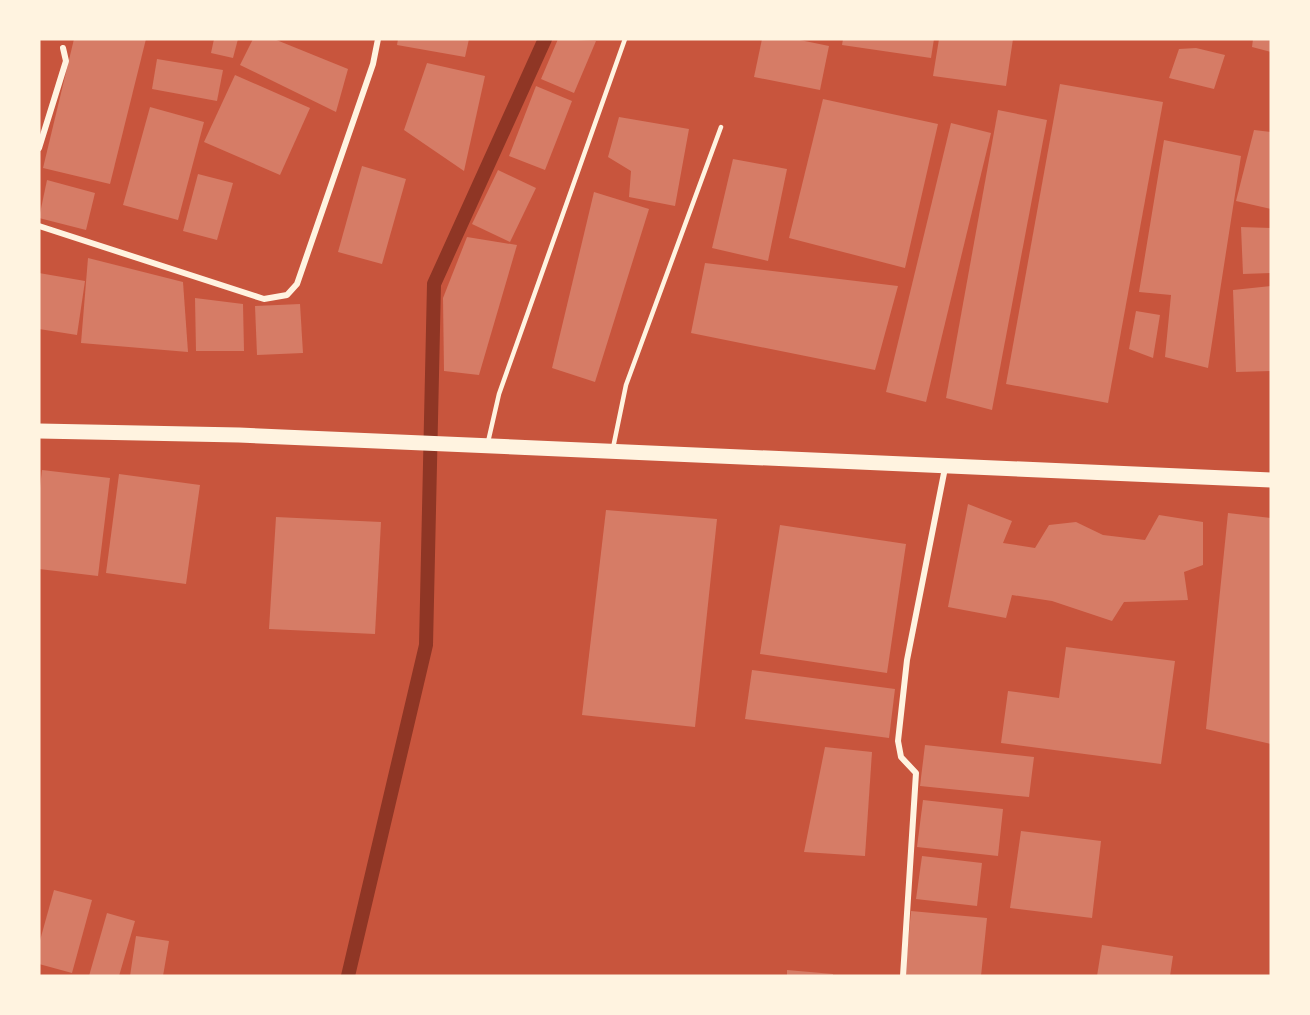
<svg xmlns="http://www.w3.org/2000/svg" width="1310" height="1015" font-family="Cabin,sans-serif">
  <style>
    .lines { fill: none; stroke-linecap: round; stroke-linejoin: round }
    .stream { stroke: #8f3625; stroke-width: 14 }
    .building { fill: #d67c66 }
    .service { stroke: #fff3e0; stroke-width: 4.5 }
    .minor { stroke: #fff3e0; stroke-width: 6 }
    .primary { stroke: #fff3e0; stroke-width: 15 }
  </style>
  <rect width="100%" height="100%" fill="#c8553d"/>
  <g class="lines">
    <!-- stream -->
    <path class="stream" d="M348 976 426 645 434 284 545 39"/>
  </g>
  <!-- building -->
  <g class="building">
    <path d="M74 39H146L110 184 43 168Z"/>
    <path d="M214 39H238L233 58 211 53Z"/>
    <path d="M253 39H274L348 69 336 112 240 65Z"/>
    <path d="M398 39H469L465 57 397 45Z"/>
    <path d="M558 39 596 41 574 93 541 79Z"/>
    <path d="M762 39H795L829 46 820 90 754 77Z"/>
    <path d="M843 39H934L931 58 842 45Z"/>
    <path d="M939 39H1013L1006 86 933 76Z"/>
    <path d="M1253 39H1271V52L1252 47Z"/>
    <path d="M1196 48 1225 55 1214 89 1169 78 1179 49Z"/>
    <path d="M157 59 223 70 217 101 152 89Z"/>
    <path d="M427 63 485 76 464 171 404 130Z"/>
    <path d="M235 75 310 108 280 175 204 142Z"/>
    <path d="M1060 84 1163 102 1108 403 1006 384Z"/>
    <path d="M536 86 572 101 545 170 509 156Z"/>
    <path d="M823 99 938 124 905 268 789 238Z"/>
    <path d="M150 107 204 122 178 220 123 205Z"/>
    <path d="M998 110 1047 120 992 410 946 398Z"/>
    <path d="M619 117 689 129 675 206 629 197 631 171 608 157Z"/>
    <path d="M951 123 991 133 926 402 886 392Z"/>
    <path d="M1254 130 1271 132V209L1236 201Z"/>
    <path d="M1164 140 1241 156 1208 368 1165 357 1171 295 1139 292Z"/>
    <path d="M733 159 787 169 768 261 712 248Z"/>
    <path d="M362 166 406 179 382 264 338 252Z"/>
    <path d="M498 170 536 188 510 242 472 224Z"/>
    <path d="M198 174 233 183 217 240 183 231Z"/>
    <path d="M47 180 95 193 86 230 39 218Z"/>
    <path d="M594 192 649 209 595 382 552 368Z"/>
    <path d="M1241 227 1271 228V273L1243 274Z"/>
    <path d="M467 237 517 245 479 375 444 371 443 298Z"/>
    <path d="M88 258 183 282 188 352 81 343Z"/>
    <path d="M705 263 898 286 875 370 691 333Z"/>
    <path d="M39 273 85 281 77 335 39 329Z"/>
    <path d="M1271 286V371L1236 372 1233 290Z"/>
    <path d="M195 298 243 304 244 351H196Z"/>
    <path d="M300 304 303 353 257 355 255 306Z"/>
    <path d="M1136 311 1160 315 1153 358 1129 349Z"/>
    <path d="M42 470 110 478 98 576 39 569V496Z"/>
    <path d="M119 474 200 485 186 584 106 573Z"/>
    <path d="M968 504 1012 521 1003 543 1035 548 1049 525 1076 522 1103 535 1145 540 1159 515 1203 522V565L1184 572 1188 600 1124 602 1112 621 1052 601 1012 595 1006 618 948 607Z"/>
    <path d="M606 510 717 519 695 727 582 715Z"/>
    <path d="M1228 513 1271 518V744L1206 729Z"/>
    <path d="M276 517 381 522 375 634 269 629Z"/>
    <path d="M780 525 906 544 887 673 760 654Z"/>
    <path d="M1066 647 1175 661 1161 764 1001 743 1008 691 1059 698Z"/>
    <path d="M752 670 895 689 889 738 745 719Z"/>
    <path d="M925 745 1034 757 1029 797 920 786Z"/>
    <path d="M825 747 872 752 865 856 804 852Z"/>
    <path d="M923 800 1003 809 998 856 917 847Z"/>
    <path d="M1021 831 1101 841 1092 918 1010 908Z"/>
    <path d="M922 856 982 863 977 906 916 899Z"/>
    <path d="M54 890 92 900 72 973 39 964V944Z"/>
    <path d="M911 911 987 918 981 976H905Z"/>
    <path d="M107 913 135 921 119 976H89Z"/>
    <path d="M136 936 169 941 163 976H130Z"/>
    <path d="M1102 945 1173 956 1170 976H1097Z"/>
    <path d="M787 970 833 974V976H787Z"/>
  </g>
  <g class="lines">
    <!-- service -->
    <g class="service">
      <path d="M488 442 499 394 625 39"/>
      <path d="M613 448 626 385 721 127"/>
    </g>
    <!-- minor -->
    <g class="minor">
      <path d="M39 148 66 61 63 48"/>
      <path d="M39 226 264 299 287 295 297 284 373 64 378 39"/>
      <path d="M903 976 916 773 901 757 898 741 907 660 945 468"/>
    </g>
    <!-- primary -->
    <path class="primary" d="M39 431 239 435 1271 480"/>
  </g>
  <!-- border -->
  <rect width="1310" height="1015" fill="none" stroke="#fff3e0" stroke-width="81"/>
</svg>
